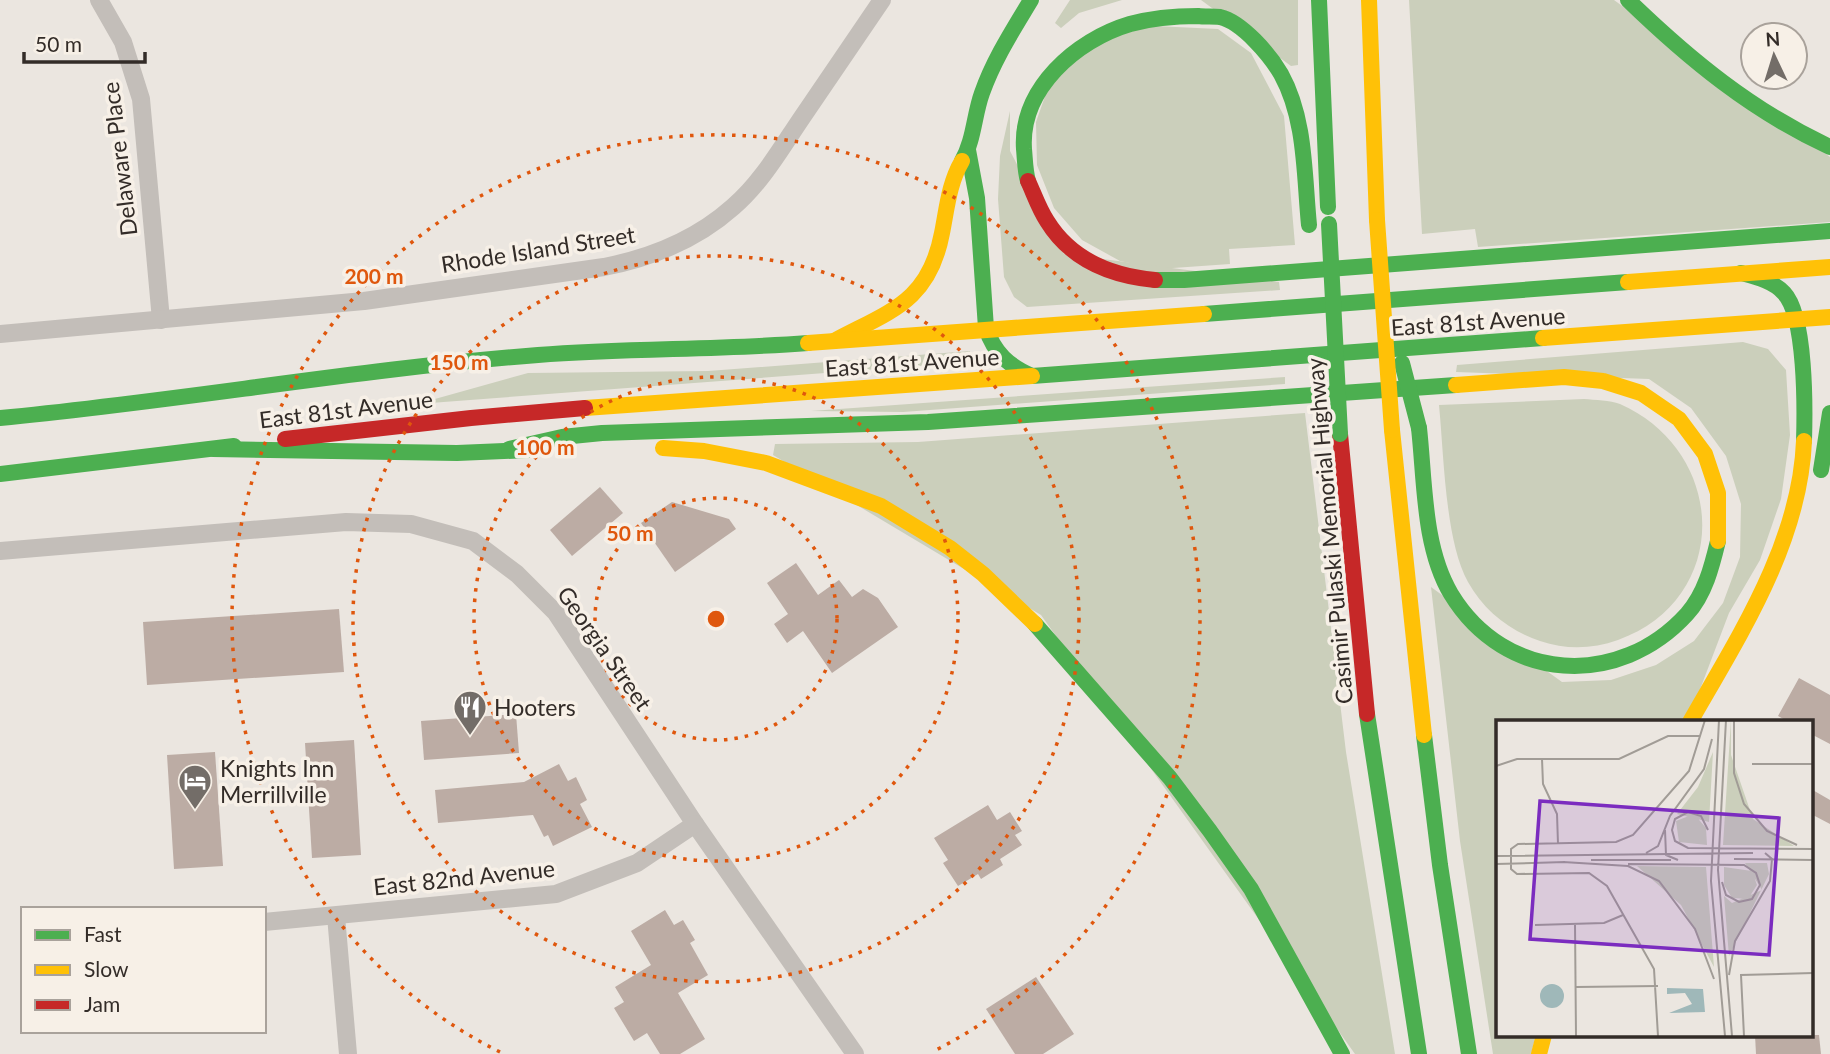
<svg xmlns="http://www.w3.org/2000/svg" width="1830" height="1054" font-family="Lato,sans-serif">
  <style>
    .green { fill: #cbcfbb }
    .building { fill: #bcaca4 }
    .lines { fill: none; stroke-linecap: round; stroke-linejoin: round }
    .street { stroke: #c3beb9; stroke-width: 18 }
    .fast { stroke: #4caf50; stroke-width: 16 }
    .slow { stroke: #ffc107; stroke-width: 16 }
    .jam { stroke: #c62828; stroke-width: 16 }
    .fast-bridge { stroke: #4caf50; stroke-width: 16 }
    .slow-bridge { stroke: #ffc107; stroke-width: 16 }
    .ring { fill: none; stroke: #df570d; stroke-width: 3.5; stroke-dasharray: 3.5 7 }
    .labels { text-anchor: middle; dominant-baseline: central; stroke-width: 7; stroke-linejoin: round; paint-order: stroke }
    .street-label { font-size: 23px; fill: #332c28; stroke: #f7f0e7 }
    .poi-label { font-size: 23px; fill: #332c28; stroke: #f7f0e7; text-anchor: start }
    .inset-road { fill: none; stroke: #a19c96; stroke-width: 2 }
    .view { fill: #7b2cbf; fill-opacity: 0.15; stroke: #7b2cbf; stroke-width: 3.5 }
    .inset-edge { fill: none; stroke: #332c28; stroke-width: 3.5 }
    .centre { fill: #df570d; stroke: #f7f0e7; stroke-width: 3.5 }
    .ring-label { font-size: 21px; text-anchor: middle; font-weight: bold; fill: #df570d; stroke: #f7f0e7; stroke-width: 7; stroke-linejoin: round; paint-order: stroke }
  </style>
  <rect width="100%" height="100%" fill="#ebe6e0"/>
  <!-- green -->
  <g class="green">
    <path d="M1070 0H1122L1079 13 1061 28 1055 23Z"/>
    <path d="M1201 0H1298V65L1291 66Z"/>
    <path d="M1409 0H1614L1830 157V222L1478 247 1475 229 1422 234Z"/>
    <path d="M1113 24 1218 29 1251 53 1284 116 1295 245 1229 249 1230 264 1159 269 1120 261 1082 240 1054 208 1037 165 1036 122 1050 82Z"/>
    <path d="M1010 111V151L1064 254 1279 282 1280 290 1027 307 1014 297 1004 277 998 199 1000 156Z"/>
    <path d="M1743 342 1768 349 1786 370 1790 435 1781 499 1760 560 1729 613 1699 692 1682 721 1498 722V1035H1536L1531 1054H1493L1460 841 1431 587 1562 682 1611 680 1656 665 1694 641 1723 603 1740 557 1741 504 1726 456 1691 408 1649 379 1456 372 1457 365Z"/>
    <path d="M970 351 971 362 417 404 528 373 708 371Z"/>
    <path d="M1285 377V384L903 412 811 411Z"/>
    <path d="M1584 399C1595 400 1610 400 1620 404 1728 452 1732 599 1618 640 1592 649 1567 650 1540 641 1510 631 1484 611 1468 582 1445 541 1444 455 1439 405Z"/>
    <path d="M1305 413 1346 752 1395 1054H1355L1041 615 773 455 775 444 918 442Z"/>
  </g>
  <!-- building -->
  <g class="building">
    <path d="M600 487 623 513 572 556 550 530Z"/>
    <path d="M672 502 729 519 736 529 675 572 641 523Z"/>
    <path d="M796 563 818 595 839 580 852 597 863 589 878 598 898 627 832 673 803 631 787 643 774 624 788 614 767 583Z"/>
    <path d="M339 609 344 672 147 685 143 622Z"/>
    <path d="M1799 678 1830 695V744L1811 734V722H1789L1778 716Z"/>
    <path d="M516 714 519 753 424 760 421 721Z"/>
    <path d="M354 740 361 855 312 858 305 743Z"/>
    <path d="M215 752 223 866 174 869 167 755Z"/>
    <path d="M559 764 568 781 576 777 587 800 580 804 592 827 553 846 548 835 544 837 533 815 438 823 435 790 524 782Z"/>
    <path d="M1811 789 1830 800V824L1811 814Z"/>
    <path d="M988 805 997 820 1010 812 1022 831 1015 835 1022 845 1000 859 1003 865 981 879 978 874 958 886 943 863 948 860 934 838Z"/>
    <path d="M665 910 674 925 683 920 695 940 690 943 708 975 678 993 705 1039 680 1054H660L647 1033 634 1041 614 1008 624 1002 615 987 651 965 631 931Z"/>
    <path d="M1036 977 1074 1034 1043 1054H1015L986 1009Z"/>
    <path d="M1755 1035H1819L1821 1054H1756Z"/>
  </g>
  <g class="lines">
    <!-- street -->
    <g class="street">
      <path d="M99 0 123 42 141 99 161 320"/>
      <path d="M0 334 364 301 604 267C650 258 696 240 733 207 761 183 780 150 801 119 828 79 855 40 882 0"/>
      <path d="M0 551 346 522 411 524 473 541 517 574 556 613 695 824 855 1054"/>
      <path d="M336 916 348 1054"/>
      <path d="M264 922 556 894 637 863 695 824"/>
    </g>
    <!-- fast -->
    <g class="fast">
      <path d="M1319 0 1328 207"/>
      <path d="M1628 0C1689 59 1752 111 1830 147"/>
      <path d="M968 150 977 198 986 328C994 353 1009 366 1032 376L1543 338"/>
      <path d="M962 161C974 140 974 115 982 93 994 59 1013 30 1031 0"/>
      <path d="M1028 181C1025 171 1025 159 1024 149 1020 89 1076 40 1130 24 1152 18 1175 16 1198 16 1205 17 1213 16 1220 17 1242 22 1270 55 1281 74 1306 119 1304 175 1309 225"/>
      <path d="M1741 273C1756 277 1773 281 1784 293 1806 316 1805 409 1804 441"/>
      <path d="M1155 280H1184L1830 231"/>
      <path d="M1204 314 1628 282"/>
      <path d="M0 418C180 401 358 369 538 355 628 348 718 350 808 343"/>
      <path d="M1419 428C1425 482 1423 547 1451 594 1505 683 1619 689 1687 614 1705 594 1712 566 1718 541"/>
      <path d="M213 449 457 453 529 450"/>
      <path d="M509 449 562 437 602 433 928 422 1456 385"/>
      <path d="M1821 470 1830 413"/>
      <path d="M0 474 234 446"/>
      <path d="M1035 624 1170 778 1210 831 1251 889 1342 1054"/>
      <path d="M1367 714 1419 1054"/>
      <path d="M1424 735 1440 865 1469 1054"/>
    </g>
    <!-- slow -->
    <g class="slow">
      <path d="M1369 0 1377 220"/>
      <path d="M1628 282 1830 267"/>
      <path d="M1543 338 1830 317"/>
      <path d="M834 341C890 311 929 302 942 233 947 208 949 183 962 161"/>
      <path d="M808 343 1204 314"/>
      <path d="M1456 385 1564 377 1603 381 1641 393 1679 419 1705 454 1718 493V541"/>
      <path d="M585 408 1032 376"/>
      <path d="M1392 430 1424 735"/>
      <path d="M663 448 704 451 766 463 881 506 950 548 983 574 1035 624"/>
      <path d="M1690 722C1739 636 1800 543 1804 441"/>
      <path d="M1539 1054 1544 1035"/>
    </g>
    <!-- jam -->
    <g class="jam">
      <path d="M1028 181C1034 194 1039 209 1047 221 1071 260 1112 276 1155 280"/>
      <path d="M1340 434 1367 714"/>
      <path d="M285 439 471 418 585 408"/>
    </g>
    <!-- fast-bridge -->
    <g class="fast-bridge">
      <path d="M1329 224 1340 434"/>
      <path d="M1402 363 1419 428"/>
    </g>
    <!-- slow-bridge -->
    <path class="slow-bridge" d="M1377 220 1392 430"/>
  </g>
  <!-- distance rings -->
  <g class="ring">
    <circle cx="716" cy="619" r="121"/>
    <circle cx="716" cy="619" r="242"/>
    <circle cx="716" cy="619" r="363"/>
    <path d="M500 1052A484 484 0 1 1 932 1052"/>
  </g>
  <!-- icons -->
  <defs>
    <symbol id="restaurant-pin" viewBox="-11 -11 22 30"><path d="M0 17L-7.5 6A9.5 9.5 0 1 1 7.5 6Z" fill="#736d68" stroke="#f7f0e7"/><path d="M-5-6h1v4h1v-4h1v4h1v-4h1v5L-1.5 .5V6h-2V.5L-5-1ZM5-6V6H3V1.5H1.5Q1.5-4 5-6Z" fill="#fff"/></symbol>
    <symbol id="hotel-pin" viewBox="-11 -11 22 30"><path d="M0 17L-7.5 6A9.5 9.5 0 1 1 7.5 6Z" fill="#736d68" stroke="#f7f0e7"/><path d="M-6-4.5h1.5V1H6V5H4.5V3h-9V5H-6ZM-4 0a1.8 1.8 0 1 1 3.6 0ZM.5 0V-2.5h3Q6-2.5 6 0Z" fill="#fff"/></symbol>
  </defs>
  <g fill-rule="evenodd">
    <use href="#restaurant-pin" x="451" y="688" width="38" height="52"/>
    <use href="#hotel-pin" x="176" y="762" width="38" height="52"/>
  </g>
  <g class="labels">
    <!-- street labels -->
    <g class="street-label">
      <text transform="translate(119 159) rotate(-97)">Delaware Place</text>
      <text transform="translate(538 249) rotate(-9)">Rhode Island Street</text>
      <text transform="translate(1478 321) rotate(-4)">East 81st Avenue</text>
      <text transform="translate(912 362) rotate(-4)">East 81st Avenue</text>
      <text transform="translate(346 409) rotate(-7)">East 81st Avenue</text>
      <text transform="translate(1329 531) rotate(-95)">Casimir Pulaski Memorial Highway</text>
      <text transform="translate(605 648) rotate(55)">Georgia Street</text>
      <text transform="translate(464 877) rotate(-6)">East 82nd Avenue</text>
    </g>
    <!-- poi labels -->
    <g class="poi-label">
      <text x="494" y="707">Hooters</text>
      <text x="220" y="768">Knights Inn<tspan x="220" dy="26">Merrillville</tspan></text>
    </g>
  </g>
  <!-- overview -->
  <g transform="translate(1496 720)">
    <rect width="317" height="317" fill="#ebe6e0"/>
    <path d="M235 0V35L257 99 298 126 227 125ZM217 32 213 102 181 94 202 67ZM198 94 210 108 211 125 183 122 180 101ZM249 143H271L273 154 233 236 228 176 236 183 266 170ZM141 146 210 147 218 247 185 185ZM228 147 256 151 261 165 252 179 236 178 228 165Z" fill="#cbcfbb"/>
    <path d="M44 276a12 12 0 1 1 24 0a12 12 0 1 1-24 0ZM171 268 207 269 209 292 173 293 196 284 189 273 171 274Z" fill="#9fb8b9"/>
    <path class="inset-road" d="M223 0 215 161 229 316M230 0 222 150 236 316M238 0V53L248 84 271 111 301 125M46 39 47 64 61 94 62 124M256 44H317M0 46 21 39H123L172 16H205M169 110 170 135 182 140M212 110 205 96 192 92 179 99 176 110 179 121 192 128 317 129M150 133 162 126 174 96 208 49 216 19M0 136 257 133M238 139 317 140M95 140H175M67 142 132 146 163 161 199 209 218 259M0 144 69 142M132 144 248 145 260 153 264 165 256 179 243 182 230 175 226 162M79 204 80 316M39 205 108 203 127 195M233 255 239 221 274 161 276 139 269 133M80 267 162 266M162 316 158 249 111 166 93 153 21 154 15 149V129L22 124 120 122 137 115 193 51 209 0M248 316 245 255 317 253"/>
    <path class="view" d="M44 81 283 98 273 235 34 219Z"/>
    <rect width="317" height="317" class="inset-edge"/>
  </g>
  <circle cx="716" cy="619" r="10" class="centre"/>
  <g class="ring-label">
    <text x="374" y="284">200 m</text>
    <text x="459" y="370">150 m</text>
    <text x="545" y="455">100 m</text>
    <text x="630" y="541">50 m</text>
  </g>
  <!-- legend -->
  <rect x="21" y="907" width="245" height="126" fill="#f7f0e7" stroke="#a9a29b" stroke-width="2"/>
  <rect x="35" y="930" width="35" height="10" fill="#4caf50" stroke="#a9a29b" stroke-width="2"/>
  <text x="84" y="942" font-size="21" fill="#332c28">Fast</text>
  <rect x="35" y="965" width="35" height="10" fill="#ffc107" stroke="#a9a29b" stroke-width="2"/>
  <text x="84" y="977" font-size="21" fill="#332c28">Slow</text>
  <rect x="35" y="1000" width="35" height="10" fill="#c62828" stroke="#a9a29b" stroke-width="2"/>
  <text x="84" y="1012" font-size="21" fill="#332c28">Jam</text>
  <!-- north arrow -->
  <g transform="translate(1774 56) rotate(356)"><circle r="33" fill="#f7f0e7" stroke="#a9a29b" stroke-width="2"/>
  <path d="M0-5L12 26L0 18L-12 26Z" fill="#736d68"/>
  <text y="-10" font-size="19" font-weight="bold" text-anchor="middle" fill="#332c28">N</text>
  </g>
  <!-- scale -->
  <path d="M24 52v10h121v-10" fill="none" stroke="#332c28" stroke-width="3.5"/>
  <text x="35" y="52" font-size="21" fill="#332c28" stroke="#f7f0e7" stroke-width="5" paint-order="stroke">50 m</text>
</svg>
